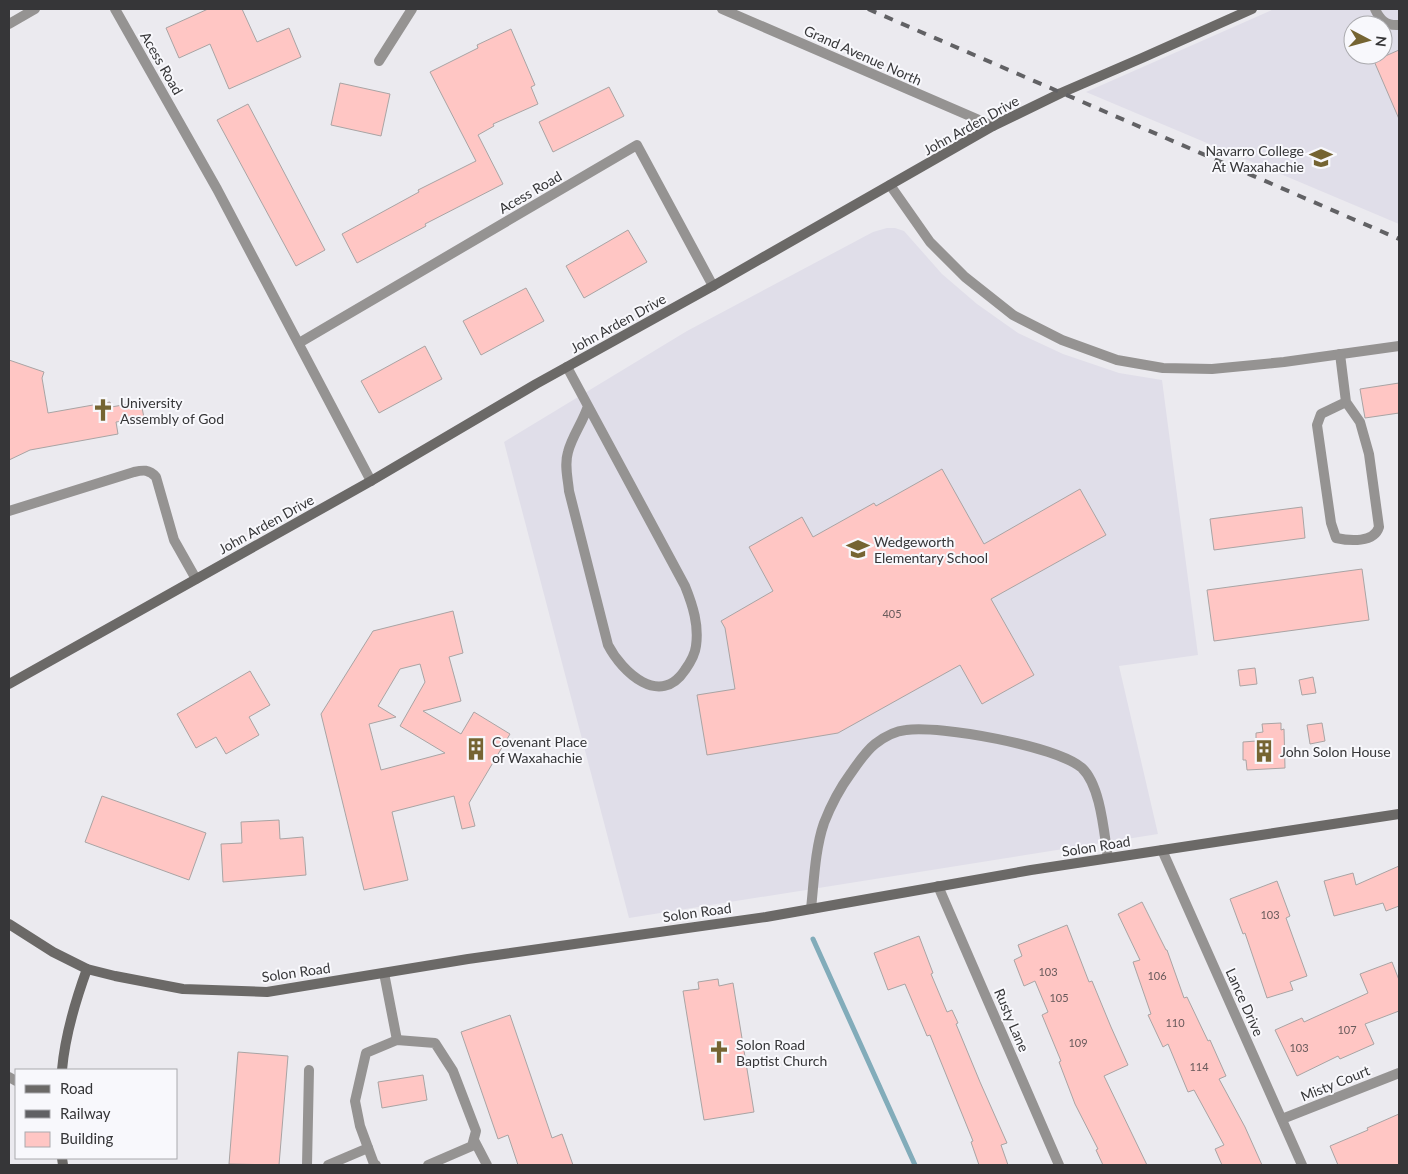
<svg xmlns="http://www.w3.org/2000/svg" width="1408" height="1174" font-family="Lato,sans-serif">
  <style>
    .built { fill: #e0dee9; fill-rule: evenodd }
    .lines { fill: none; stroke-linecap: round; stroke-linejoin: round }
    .stream { stroke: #82acba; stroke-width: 5 }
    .building { fill: #ffc6c4; stroke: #a9a4a4; fill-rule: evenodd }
    .lane { stroke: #959392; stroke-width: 10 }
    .street { stroke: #959392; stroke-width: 10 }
    .secondary { stroke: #6b6967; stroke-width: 10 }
    .rail { stroke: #616164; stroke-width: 4; stroke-dasharray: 9 9; stroke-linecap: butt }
    .labels { text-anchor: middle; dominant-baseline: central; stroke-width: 4; stroke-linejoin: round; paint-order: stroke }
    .number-label { font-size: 11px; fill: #685a5b }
    .street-label { font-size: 14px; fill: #363638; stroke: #f8f8fc }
    .poi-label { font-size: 14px; fill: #363638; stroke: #f8f8fc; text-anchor: start }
  </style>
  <rect width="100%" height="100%" fill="#ebeaef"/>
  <!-- built -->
  <g class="built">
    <path d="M1274 9H1399V224L1086 92ZM1353 25H1383V55H1353Z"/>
    <path d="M887 228H895L904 231 942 274 977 304 1018 333 1063 354 1119 373 1162 380 1198 655 1119 666 1158 834 629 918 504 442 687 331 873 232Z"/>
  </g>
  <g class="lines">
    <!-- stream -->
    <path class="stream" d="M813 939 915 1165"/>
  </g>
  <!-- building -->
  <g class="building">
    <path d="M208 9H242L257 42 289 28 301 57 229 89 210 44 179 58 166 28Z"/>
    <path d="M511 29 535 85 531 87 538 104 493 124 494 126 478 135 503 184 425 224 426 226 357 263 342 234 419 192 418 190 476 161 430 72 478 48 477 45Z"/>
    <path d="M1399 50V119L1374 61Z"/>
    <path d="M340 83 390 94 381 136 331 125Z"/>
    <path d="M609 87 624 116 553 152 539 122Z"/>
    <path d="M248 104 325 250 296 266 217 120Z"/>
    <path d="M628 230 647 262 584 298 566 266Z"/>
    <path d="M526 288 544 321 481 355 463 321Z"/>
    <path d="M425 346 442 379 379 413 361 381Z"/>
    <path d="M9 360 44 372 42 378 48 413 110 402 111 407 141 402 144 418 116 422 118 434 30 450 9 460Z"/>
    <path d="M1399 383V413L1365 418 1360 389Z"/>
    <path d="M942 469 984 544 1080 489 1106 535 991 599 1034 675 982 704 960 665 838 733 707 755 697 695 735 689 725 628 721 621 773 591 749 547 802 517 813 537 874 503 876 506Z"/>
    <path d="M1302 507 1305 538 1214 550 1210 519Z"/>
    <path d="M1362 569 1369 620 1214 641 1207 590Z"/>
    <path d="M453 611 463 653 449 657 461 701 423 711 461 734 474 712 510 734 469 803 475 826 462 829 454 796 392 812 408 880 364 890 321 714 373 631ZM420 664 425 682 400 726 445 753 381 770 369 724 396 717 378 706 400 669Z"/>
    <path d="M1255 668 1257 684 1240 686 1238 670Z"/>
    <path d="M250 671 270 705 249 717 259 735 226 754 216 737 196 748 177 714Z"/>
    <path d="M1313 677 1316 693 1302 695 1299 680Z"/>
    <path d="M1281 723V730L1284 729 1285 768 1247 770 1246 760H1243V742L1256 741V733L1263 732 1262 724Z"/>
    <path d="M1322 723 1325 741 1310 744 1307 725Z"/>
    <path d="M102 796 206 833 189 880 85 842Z"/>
    <path d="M279 820 280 839 303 837 306 875 223 882 221 844 242 843 241 822Z"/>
    <path d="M1399 866V906L1386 911 1383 903 1334 916 1324 881 1353 873 1356 885Z"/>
    <path d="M1277 881 1290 916 1286 918 1307 976 1290 982 1293 990 1267 998 1245 933 1243 934 1230 899Z"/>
    <path d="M1142 902 1166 950H1167L1184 998 1187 997 1208 1041 1210 1040 1226 1076 1219 1079 1245 1127 1262 1165H1222L1215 1149 1224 1145 1194 1090 1188 1092 1168 1044 1163 1047 1148 1015 1151 1014 1133 962 1140 960 1118 914Z"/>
    <path d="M1067 925 1089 982 1092 981 1111 1027 1128 1065 1104 1076 1147 1165H1103L1096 1150 1098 1149 1075 1104 1059 1062 1061 1061 1042 1015 1048 1012 1035 981 1024 986 1014 960 1022 956 1018 945Z"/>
    <path d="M919 936 933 973 931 974 947 1012 952 1010 958 1023 956 1024 980 1082 1007 1143 1001 1145 1008 1165H979L971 1142 973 1141 930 1035 927 1036 905 984 888 990 874 953Z"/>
    <path d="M1392 962 1399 980V1011L1365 1024 1374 1044 1340 1059 1338 1056 1297 1076 1275 1030 1302 1018 1304 1022 1368 993 1360 974Z"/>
    <path d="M718 979 719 986 733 983 754 1112 704 1120 683 991 699 989 698 982Z"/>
    <path d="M510 1015 552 1138 562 1134 573 1165H518L508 1135 498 1139 461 1032Z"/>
    <path d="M238 1052 288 1056 279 1165 229 1164Z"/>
    <path d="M423 1075 427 1100 382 1108 378 1082Z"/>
    <path d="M1399 1114V1165H1338L1330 1146 1368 1130 1367 1128Z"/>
  </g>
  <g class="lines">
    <!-- lane -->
    <g class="lane">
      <path d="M1375 9C1380 20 1386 26 1399 25"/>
      <path d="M9 24 35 9"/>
      <path d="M890 185 930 242 965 277 1013 315 1062 340 1117 360 1163 368 1212 369 1284 362 1399 346"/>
      <path d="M1340 354 1346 402 1360 422 1369 454 1379 527C1374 543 1350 541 1336 538L1331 523 1317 425 1321 414 1346 402"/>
      <path d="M567 367 685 586C693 606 699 625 696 646 695 655 690 663 685 670 660 708 622 672 608 645L569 491C568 479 564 465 568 452 572 436 583 422 588 406"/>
      <path d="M9 511 134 472C143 470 149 469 156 477L174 540 196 579"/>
      <path d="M811 909C814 881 815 849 824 823 831 805 840 788 851 773 858 763 866 751 875 744 884 737 895 731 906 730 940 725 1056 746 1082 768 1101 786 1104 834 1108 858"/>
      <path d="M384 973 397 1040"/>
      <path d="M9 1077 16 1081"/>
      <path d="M474 1140 487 1165"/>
      <path d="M307 1165 309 1070"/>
      <path d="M328 1165 368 1148"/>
      <path d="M376 1165 374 1164 360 1126 355 1101 366 1053 397 1040 435 1043 453 1071 476 1131 472 1146 428 1165"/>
    </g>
    <!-- street -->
    <g class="street">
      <path d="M115 9 217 189 371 481"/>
      <path d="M722 9 993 126"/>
      <path d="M379 61 412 9"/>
      <path d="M299 343 637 145 713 286"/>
      <path d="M1162 850 1302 1165"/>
      <path d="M938 886 1059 1165"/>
      <path d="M1282 1119 1399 1073"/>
    </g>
    <!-- secondary -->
    <g class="secondary">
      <path d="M9 684 371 481 536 384 713 286 993 126 1061 93 1142 58 1252 9"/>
      <path d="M9 924 53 952 87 969 115 976 183 989 267 992 468 959 766 917 1031 870 1399 814"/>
      <path d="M62 1070C65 1035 75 1002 87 969"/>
      <path d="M62 1158 63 1165"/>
    </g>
    <!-- rail -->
    <path class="rail" d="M868 9 1399 239"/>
  </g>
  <!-- icons -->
  <defs>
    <symbol id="university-bare" viewBox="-9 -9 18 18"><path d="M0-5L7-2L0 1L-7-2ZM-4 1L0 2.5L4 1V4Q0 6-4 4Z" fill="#756432" stroke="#f8f8fc" stroke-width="2.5" paint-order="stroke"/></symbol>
    <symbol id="church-bare" viewBox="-9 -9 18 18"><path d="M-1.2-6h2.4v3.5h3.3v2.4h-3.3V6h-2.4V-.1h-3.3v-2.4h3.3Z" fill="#756432" stroke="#f8f8fc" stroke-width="2.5" paint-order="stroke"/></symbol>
    <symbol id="school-bare" viewBox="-9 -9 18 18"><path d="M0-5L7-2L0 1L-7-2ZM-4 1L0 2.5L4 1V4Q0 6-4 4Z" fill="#756432" stroke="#f8f8fc" stroke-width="2.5" paint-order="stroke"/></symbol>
    <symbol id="building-bare" viewBox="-9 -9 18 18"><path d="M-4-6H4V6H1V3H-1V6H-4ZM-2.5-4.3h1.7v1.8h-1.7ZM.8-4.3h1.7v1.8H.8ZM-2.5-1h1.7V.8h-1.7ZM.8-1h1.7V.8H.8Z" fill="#756432" stroke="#f8f8fc" stroke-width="2.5" paint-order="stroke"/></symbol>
  </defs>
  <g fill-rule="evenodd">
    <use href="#university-bare" x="1305" y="142" width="32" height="32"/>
    <use href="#church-bare" x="87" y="394" width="32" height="32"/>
    <use href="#school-bare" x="842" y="533" width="32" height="32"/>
    <use href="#building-bare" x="460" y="733" width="32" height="32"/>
    <use href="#building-bare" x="1248" y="735" width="32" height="32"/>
    <use href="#church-bare" x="703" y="1036" width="32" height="32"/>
  </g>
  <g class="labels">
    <!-- number labels -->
    <g class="number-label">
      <text x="892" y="613">405</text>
      <text x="1270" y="914">103</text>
      <text x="1048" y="971">103</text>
      <text x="1157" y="975">106</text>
      <text x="1059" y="997">105</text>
      <text x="1175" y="1022">110</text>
      <text x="1347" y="1029">107</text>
      <text x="1078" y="1042">109</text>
      <text x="1299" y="1047">103</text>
      <text x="1199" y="1066">114</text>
    </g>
    <!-- street labels -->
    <g class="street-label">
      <text transform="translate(863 55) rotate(24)">Grand Avenue North</text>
      <text transform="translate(162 63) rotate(60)">Acess Road</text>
      <text transform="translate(971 125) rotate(-29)">John Arden Drive</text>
      <text transform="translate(530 192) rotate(-30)">Acess Road</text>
      <text transform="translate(618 323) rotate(-29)">John Arden Drive</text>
      <text transform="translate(266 524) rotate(-29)">John Arden Drive</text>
      <text transform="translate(1096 846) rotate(-9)">Solon Road</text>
      <text transform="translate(697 912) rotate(-8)">Solon Road</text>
      <text transform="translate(296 972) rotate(-8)">Solon Road</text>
      <text transform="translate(1245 1002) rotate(66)">Lance Drive</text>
      <text transform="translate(1012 1020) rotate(67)">Rusty Lane</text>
      <text transform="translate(1335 1083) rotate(-22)">Misty Court</text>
    </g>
    <!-- poi labels -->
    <g class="poi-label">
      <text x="1304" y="150" text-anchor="end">Navarro College<tspan x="1304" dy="16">At Waxahachie</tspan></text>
      <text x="120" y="402">University<tspan x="120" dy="16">Assembly of God</tspan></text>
      <text x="874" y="541">Wedgeworth<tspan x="874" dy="16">Elementary School</tspan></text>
      <text x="492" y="741">Covenant Place<tspan x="492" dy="16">of Waxahachie</tspan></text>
      <text x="1280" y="751">John Solon House</text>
      <text x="736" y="1044">Solon Road<tspan x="736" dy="16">Baptist Church</tspan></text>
    </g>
  </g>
  <!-- border -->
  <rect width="1408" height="1174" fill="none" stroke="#363638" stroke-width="20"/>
  <!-- legend -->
  <rect x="15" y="1069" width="162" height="90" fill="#f8f8fc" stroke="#aaaaae"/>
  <rect x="25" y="1085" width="25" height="8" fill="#6b6967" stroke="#aaaaae"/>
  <text x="60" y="1094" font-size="15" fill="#363638">Road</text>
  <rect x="25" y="1110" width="25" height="8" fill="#616164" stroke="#aaaaae"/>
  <text x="60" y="1119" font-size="15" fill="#363638">Railway</text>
  <rect x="25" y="1132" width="25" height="15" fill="#ffc6c4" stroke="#aaaaae"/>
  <text x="60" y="1144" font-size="15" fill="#363638">Building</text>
  <!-- north arrow -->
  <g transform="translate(1368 40) rotate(96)"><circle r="24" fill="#f8f8fc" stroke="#aaaaae"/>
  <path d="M0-4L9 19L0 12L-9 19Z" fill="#756432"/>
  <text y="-8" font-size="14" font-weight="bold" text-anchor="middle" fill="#363638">N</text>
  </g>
</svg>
